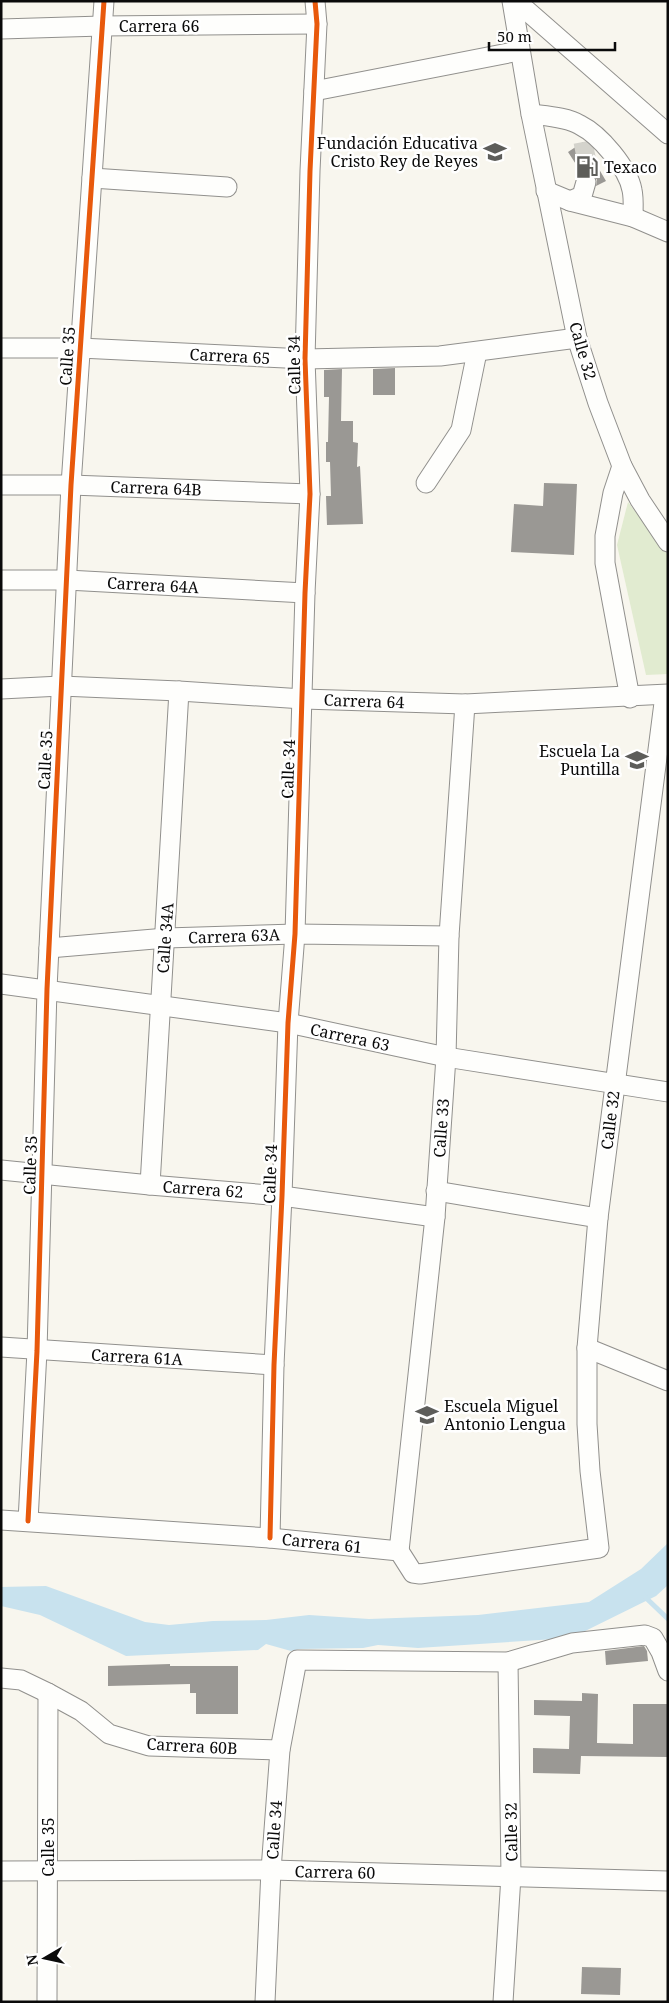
<svg xmlns="http://www.w3.org/2000/svg" width="669" height="2003" font-family="'Noto Serif',serif">
  <style>
    .green { fill: #e1ebd0 }
    .water { fill: #c8e2ee }
    .lines { fill: none; stroke-linecap: round; stroke-linejoin: round }
    .stream { stroke: #c8e2ee; stroke-width: 5 }
    .building { fill: #9a9894 }
    .minor-tunnel { stroke: #d4d3cc; stroke-width: 19; stroke-dasharray: 19 9; stroke-linecap: butt }
    .minor-casing { stroke: #91908d; stroke-width: 21 }
    .minor { stroke: #fefefc; stroke-width: 19 }
    .cycleway-casing { stroke: #fff; stroke-width: 8 }
    .cycleway { stroke: #e8590c; stroke-width: 5 }
    .labels { text-anchor: middle; dominant-baseline: central; stroke-width: 5; stroke-linejoin: round; paint-order: stroke }
    .street-label { font-size: 16px; fill: #0a0a0a; stroke: #fff }
    .poi-label { font-size: 16px; fill: #0a0a0a; stroke: #fff; text-anchor: end }
  </style>
  <rect width="100%" height="100%" fill="#f8f6ee"/>
  <!-- green -->
  <path class="green" d="M628 502 668 555V674L646 675 617 545Z"/>
  <!-- water -->
  <path class="water" d="M668 1543V1585L656 1596 571 1638 418 1648 378 1645 363 1648 299 1649 291 1651 266 1644 258 1650 126 1656 40 1615 1 1606V1587L46 1586 145 1622 169 1625 213 1621 266 1620 309 1615 369 1619 478 1615 589 1602 641 1569Z"/>
  <g class="lines">
    <!-- stream -->
    <path class="stream" d="M643 1595 668 1619"/>
  </g>
  <!-- building -->
  <g class="building">
    <path d="M583 142 606 181 596 186 597 180 594 175 589 171 581 172 568 152Z"/>
    <path d="M395 368V395H373V369Z"/>
    <path d="M342 369 341 421H353V442L358 443 357 467 360 466 363 524 327 525 326 496H331L330 462H326V442H328L329 397H324V370Z"/>
    <path d="M544 483 577 484 574 555 511 552 514 504 543 506Z"/>
    <path d="M644 1646 647 1651 648 1661 606 1665 605 1651Z"/>
    <path d="M170 1664V1666H238V1714H196V1693H190V1684L108 1686V1666Z"/>
    <path d="M582 1693 598 1694 597 1743 633 1744V1704H668V1757L581 1756 580 1774 533 1773V1748L569 1749 570 1716 534 1715V1700L582 1701Z"/>
    <path d="M582 1967 621 1968 620 1995 581 1994Z"/>
  </g>
  <g class="lines">
    <!-- minor-tunnel -->
    <path class="minor-tunnel" d="M583 142 587 162 586 182"/>
    <defs>
      <g id="minor">
        <path d="M512 1 531 114 577 338 598 403 622 466 640 500 668 542"/>
        <path d="M516 1 668 134"/>
        <path d="M1 29 102 26 317 24"/>
        <path d="M314 91 519 51"/>
        <path d="M531 114C546 116 567 117 580 125 600 135 628 168 632 190 634 199 633 208 633 217"/>
        <path d="M92 178 227 187"/>
        <path d="M546 191 570 201 633 217 668 232"/>
        <path d="M570 201 582 196 586 182"/>
        <path d="M1 348H80L305 359 440 356 577 338"/>
        <path d="M622 466 613 493 605 536V563L630 698"/>
        <path d="M426 483 461 430 477 352"/>
        <path d="M1 485H71L310 494"/>
        <path d="M1 580H67L305 593"/>
        <path d="M1 689 61 686 179 691 303 699 465 704 668 694"/>
        <path d="M49 948 166 938 295 934 449 936"/>
        <path d="M1 984 288 1023 446 1057 668 1092"/>
        <path d="M1 1170 150 1185 282 1196 435 1217"/>
        <path d="M150 1185 179 691"/>
        <path d="M436 1191 598 1218"/>
        <path d="M1 1347 274 1365"/>
        <path d="M587 1348 668 1381"/>
        <path d="M1 1520 270 1538 399 1551"/>
        <path d="M28 1521 37 1351 47 989 71 485 104 1"/>
        <path d="M270 1538 274 1365 282 1196 288 1023 295 934 305 593 310 494 305 359 310 171 317 24 315 1"/>
        <path d="M399 1551 413 1573 420 1574 599 1548 590 1471 587 1424V1348L598 1218 665 695"/>
        <path d="M399 1551 435 1217 446 1057 449 936 465 704"/>
        <path d="M1 1678 21 1680 48 1693 81 1711 109 1734 149 1746 280 1750"/>
        <path d="M1 1871 271 1870 668 1881"/>
        <path d="M47 2002 48 1693"/>
        <path d="M265 2002 271 1870 280 1750 297 1660 508 1662 572 1643 645 1635 653 1638 661 1652 668 1671"/>
        <path d="M503 2002 511 1876 508 1662"/>
      </g>
    </defs>
    <!-- minor casing -->
    <use href="#minor" class="minor-casing"/>
    <!-- minor -->
    <use href="#minor" class="minor"/>
    <defs>
      <g id="cycleway">
        <path d="M28 1521 37 1351 47 989 71 485 104 1"/>
        <path d="M270 1538 274 1365 282 1196 288 1023 295 934 305 593 310 494 305 359 310 171 317 24 315 1"/>
      </g>
    </defs>
    <!-- cycleway casing -->
    <use href="#cycleway" class="cycleway-casing"/>
    <!-- cycleway -->
    <use href="#cycleway" class="cycleway"/>
  </g>
  <!-- icons -->
  <defs>
    <symbol id="school-bare" viewBox="-9 -9 18 18"><path d="M0-5L7-2L0 1L-7-2ZM-4 1L0 2.5L4 1V4Q0 6-4 4Z" fill="#5d5d5a" stroke="#fff" stroke-width="2.5" paint-order="stroke"/></symbol>
    <symbol id="fuel-bare" viewBox="-9 -9 18 18"><path d="M-5.5-6h7V0h2V4h1.3V-2.5L3-4.5l.8-.8L6-3V5H2.5V1h-1V6h-7ZM-4.2-4.7v3.2H.2V-4.7Z" fill="#5d5d5a" stroke="#fff" stroke-width="2.5" paint-order="stroke"/></symbol>
  </defs>
  <g fill-rule="evenodd">
    <use href="#school-bare" x="479" y="136" width="32" height="32"/>
    <use href="#fuel-bare" x="571" y="151" width="32" height="32"/>
    <use href="#school-bare" x="621" y="744" width="32" height="32"/>
    <use href="#school-bare" x="411" y="1399" width="32" height="32"/>
  </g>
  <g class="labels">
    <!-- street labels -->
    <g class="street-label">
      <text x="159" y="26">Carrera 66</text>
      <text transform="translate(583 351) rotate(74)">Calle 32</text>
      <text transform="translate(67 356) rotate(-86)">Calle 35</text>
      <text transform="translate(230 356) rotate(3)">Carrera 65</text>
      <text transform="translate(294 365) rotate(-91)">Calle 34</text>
      <text transform="translate(156 488) rotate(2)">Carrera 64B</text>
      <text transform="translate(153 585) rotate(3)">Carrera 64A</text>
      <text transform="translate(364 701) rotate(2)">Carrera 64</text>
      <text transform="translate(45 760) rotate(-87)">Calle 35</text>
      <text transform="translate(288 769) rotate(-88)">Calle 34</text>
      <text transform="translate(234 936) rotate(-2)">Carrera 63A</text>
      <text transform="translate(165 938) rotate(-86)">Calle 34A</text>
      <text transform="translate(350 1037) rotate(12)">Carrera 63</text>
      <text transform="translate(610 1120) rotate(-83)">Calle 32</text>
      <text transform="translate(441 1128) rotate(-86)">Calle 33</text>
      <text transform="translate(30 1165) rotate(-88)">Calle 35</text>
      <text transform="translate(270 1174) rotate(-88)">Calle 34</text>
      <text transform="translate(203 1189) rotate(4)">Carrera 62</text>
      <text transform="translate(137 1357) rotate(3)">Carrera 61A</text>
      <text transform="translate(322 1543) rotate(6)">Carrera 61</text>
      <text transform="translate(192 1746) rotate(3)">Carrera 60B</text>
      <text transform="translate(274 1830) rotate(-86)">Calle 34</text>
      <text transform="translate(511 1832) rotate(-91)">Calle 32</text>
      <text transform="translate(48 1847) rotate(-90)">Calle 35</text>
      <text transform="translate(335 1872) rotate(1)">Carrera 60</text>
    </g>
    <!-- poi labels -->
    <g class="poi-label">
      <text x="478" y="143">Fundación Educativa<tspan x="478" dy="18">Cristo Rey de Reyes</tspan></text>
      <text x="604" y="167" text-anchor="start">Texaco</text>
      <text x="620" y="751">Escuela La<tspan x="620" dy="18">Puntilla</tspan></text>
      <text x="444" y="1406" text-anchor="start">Escuela Miguel<tspan x="444" dy="18">Antonio Lengua</tspan></text>
    </g>
  </g>
  <!-- border -->
  <rect width="669" height="2003" fill="none" stroke="#0a0a0a" stroke-width="5"/>
  <!-- north arrow -->
  <g transform="translate(45 1958) rotate(261)" stroke="#ffffff" stroke-width="4" paint-order="stroke">
  <path d="M0-4L9 19L0 12L-9 19Z" fill="#0a0a0a"/>
  <text y="-8" font-size="14" font-weight="bold" text-anchor="middle" fill="#0a0a0a">N</text>
  </g>
  <!-- scale -->
  <path d="M489 42v8h126v-8" fill="none" stroke="#0a0a0a" stroke-width="2.5"/>
  <text x="497" y="42" font-size="15" fill="#0a0a0a" stroke="#ffffff" stroke-width="4" paint-order="stroke">50 m</text>
</svg>
